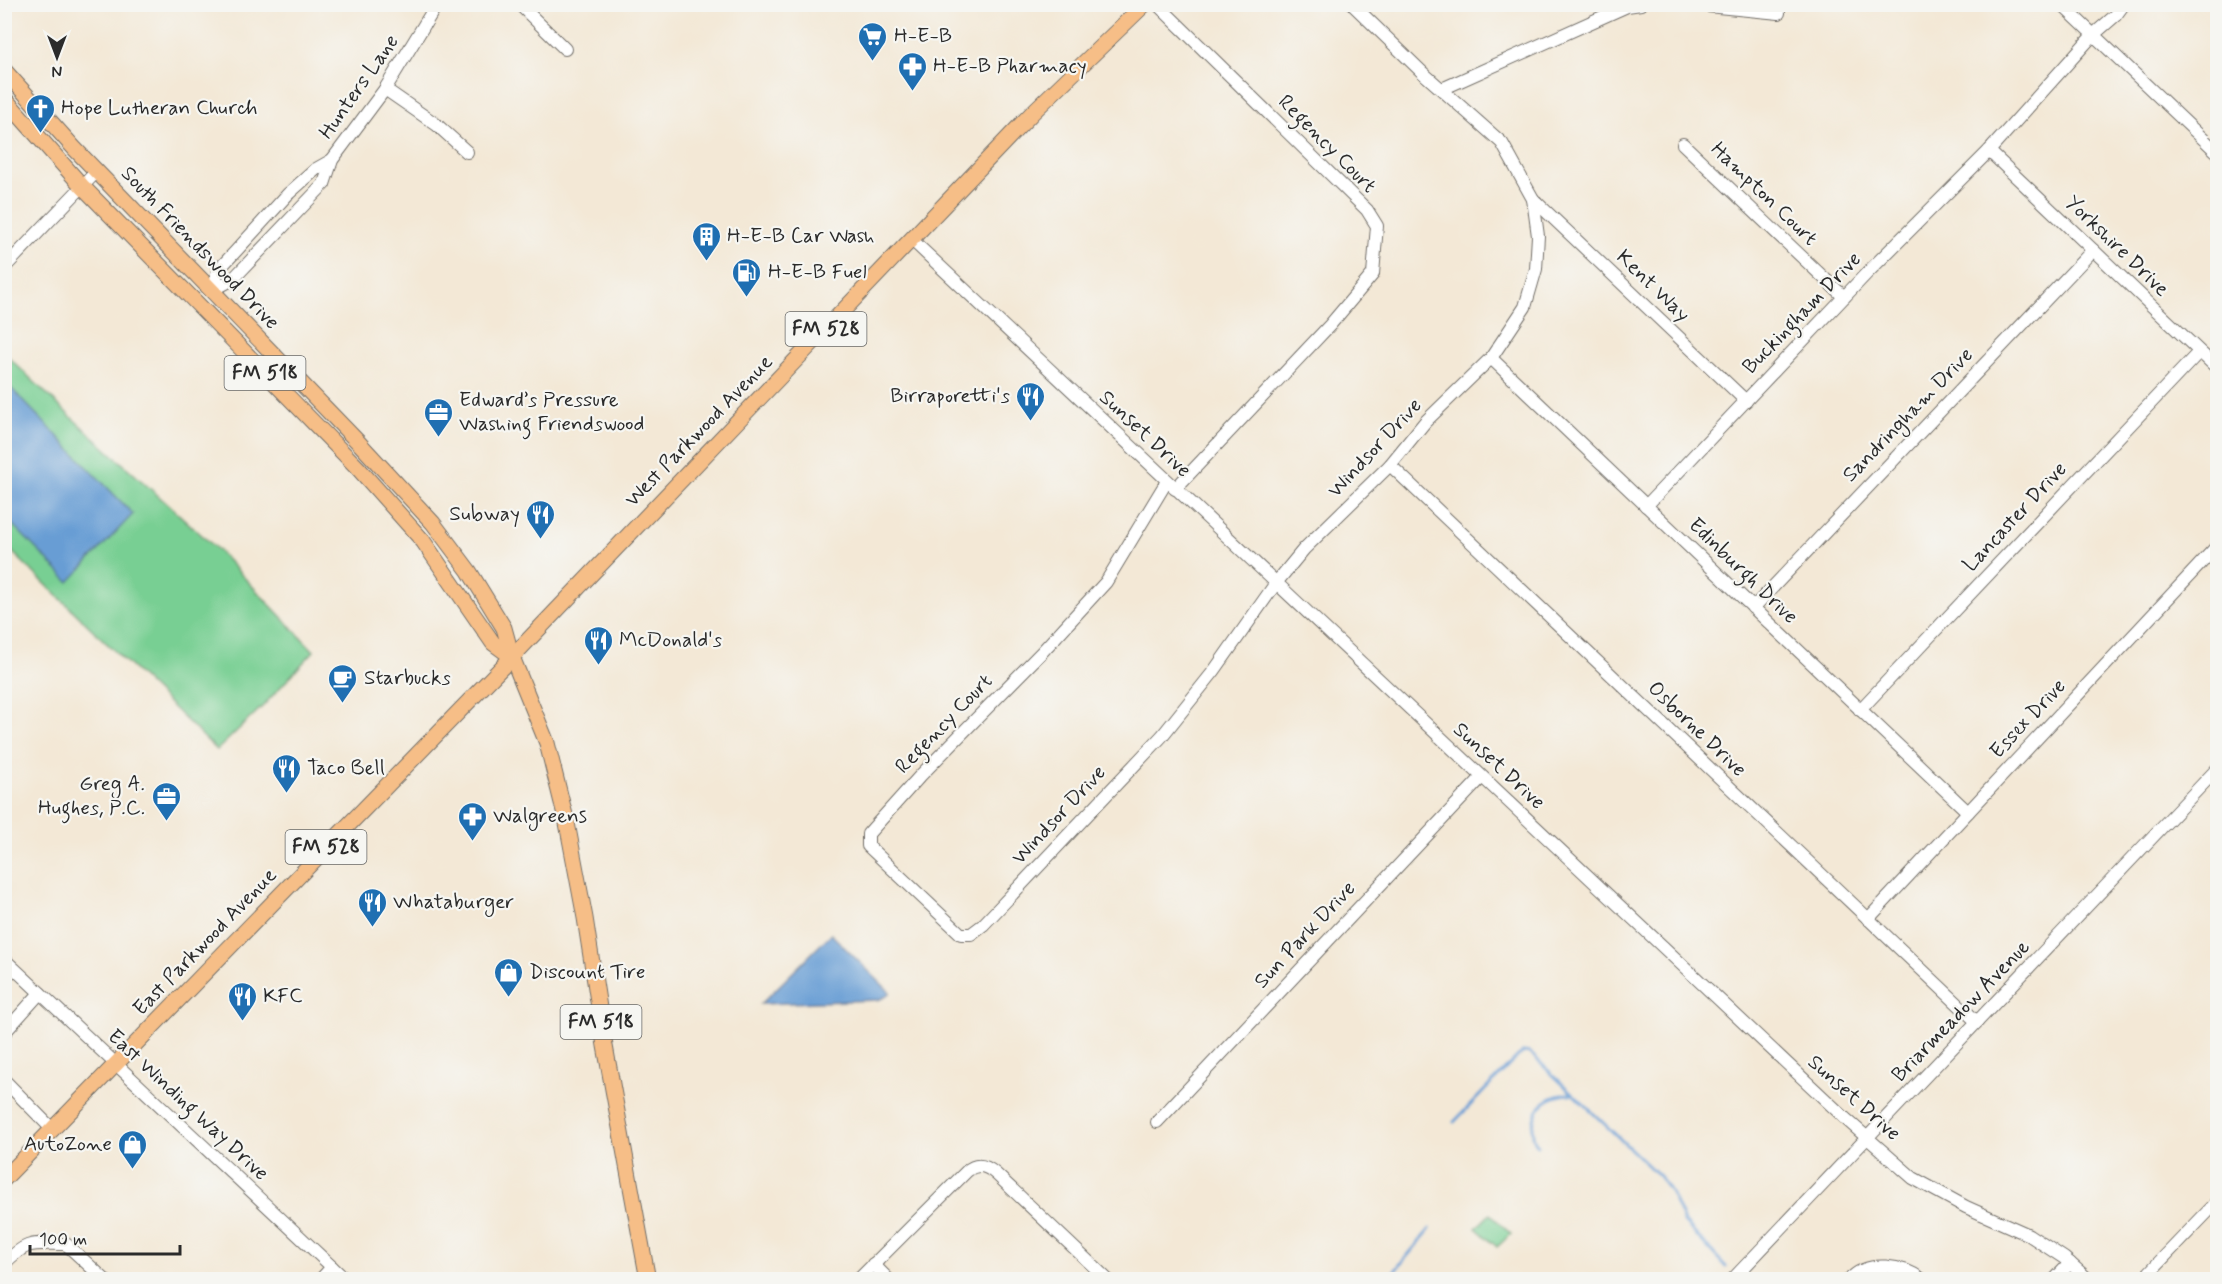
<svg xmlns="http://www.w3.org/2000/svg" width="2222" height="1284" font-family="Mynerve,sans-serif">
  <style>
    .green { fill: #78cf93; stroke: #527d5f; stroke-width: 1.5 }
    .water { fill: #689dd4; stroke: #4a6480; stroke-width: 1.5 }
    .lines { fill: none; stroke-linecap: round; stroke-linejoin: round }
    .stream { stroke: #689dd4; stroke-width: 3 }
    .minor-casing { stroke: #716d67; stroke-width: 14 }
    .major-casing { stroke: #716d67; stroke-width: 17 }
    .minor { stroke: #fff; stroke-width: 12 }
    .major { stroke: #f6be87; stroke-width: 15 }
    .labels { text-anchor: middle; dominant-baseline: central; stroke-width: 4.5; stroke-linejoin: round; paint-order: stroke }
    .shield { fill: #f6f6f2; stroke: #686867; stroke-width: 1.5 }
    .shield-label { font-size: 20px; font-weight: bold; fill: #2b2b2b }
    .poi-label { font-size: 21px; fill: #2b2b2b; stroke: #f6f6f2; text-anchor: start }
    .street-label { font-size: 21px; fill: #2b2b2b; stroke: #f6f6f2 }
  </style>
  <rect width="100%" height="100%" fill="#f6f6f2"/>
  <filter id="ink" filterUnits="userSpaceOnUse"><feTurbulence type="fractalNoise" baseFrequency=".0167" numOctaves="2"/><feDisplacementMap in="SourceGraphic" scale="12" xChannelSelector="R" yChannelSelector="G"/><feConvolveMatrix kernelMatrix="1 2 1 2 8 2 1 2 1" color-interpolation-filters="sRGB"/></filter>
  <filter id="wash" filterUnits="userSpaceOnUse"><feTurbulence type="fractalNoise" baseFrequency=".008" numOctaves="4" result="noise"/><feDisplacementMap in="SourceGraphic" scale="24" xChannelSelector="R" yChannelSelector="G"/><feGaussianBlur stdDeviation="1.35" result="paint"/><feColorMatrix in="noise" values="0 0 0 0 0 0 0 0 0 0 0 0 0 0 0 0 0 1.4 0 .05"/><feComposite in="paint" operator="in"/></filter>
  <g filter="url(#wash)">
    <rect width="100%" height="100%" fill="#f3e8d6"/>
    <!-- green -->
    <g class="green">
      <path d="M4 353 70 416 215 547 314 651 263 706 217 750 5 545Z"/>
      <path d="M1490 1214 1511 1234 1497 1247 1476 1228Z"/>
    </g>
    <!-- water -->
    <g class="water">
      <path d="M5 382 133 514 69 582 5 517Z"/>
      <path d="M831 934 890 992 887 996 878 1000 761 1004Z"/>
    </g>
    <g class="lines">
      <!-- stream -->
      <g class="stream">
        <path d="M1454 1122 1518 1056 1524 1052 1530 1053 1659 1176 1671 1193 1684 1222 1726 1267"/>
        <path d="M1538 1146C1528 1135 1533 1111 1545 1102 1553 1096 1562 1094 1572 1094"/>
        <path d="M1324 1274 1329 1280"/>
        <path d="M1387 1280 1430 1229"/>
      </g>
    </g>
  </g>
  <g filter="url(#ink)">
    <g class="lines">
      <defs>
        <g id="minor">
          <path d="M519 4 565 49"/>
          <path d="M1157 4 1367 210 1377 226 1373 274 1330 325 1175 489"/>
          <path d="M1687 4 1779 13"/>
          <path d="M2061 4 2218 153"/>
          <path d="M385 89 437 125 467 152"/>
          <path d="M1442 89 1627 6 1641 4"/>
          <path d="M1683 144 1844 297"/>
          <path d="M1989 151 2218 369"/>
          <path d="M1533 199 1746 401"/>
          <path d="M912 240 1847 1120 1913 1178 1966 1207 2029 1235 2064 1258 2089 1280"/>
          <path d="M4 268 97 171"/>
          <path d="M213 290 233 279 324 184 332 160 385 89 437 4"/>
          <path d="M213 290 218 270 235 252 288 194 316 169 332 160"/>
          <path d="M1491 358 1968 812"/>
          <path d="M1390 465 1977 1022"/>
          <path d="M1167 481 1106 582 1041 653 921 775 868 834V846L961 934H971L983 925 1162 736 1214 671 1276 583 1304 549 1390 465 1425 422 1491 358 1525 307 1536 269 1538 236 1533 199 1502 143 1423 73 1352 4"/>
          <path d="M1646 506 1867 273 1989 151 2093 35 2116 15 2124 4"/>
          <path d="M1753 608 2093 250"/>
          <path d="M1860 710 2199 352"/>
          <path d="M1868 919 2218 545"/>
          <path d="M4 959 346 1280"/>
          <path d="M4 1033 40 993"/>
          <path d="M4 1080 53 1130"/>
          <path d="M1157 1122 1482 777"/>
          <path d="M4 1264C28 1239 34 1244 66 1244L105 1280"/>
          <path d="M873 1264 889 1280"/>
          <path d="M320 1280 332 1267"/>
          <path d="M858 1280 967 1171C977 1162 987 1166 996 1174L1108 1280"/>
          <path d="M1732 1280 2218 768"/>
          <path d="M1849 1280C1868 1259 1903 1265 1923 1280"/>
          <path d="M2054 1280 2070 1263"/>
          <path d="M2142 1280 2218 1201"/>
        </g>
        <g id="major">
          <path d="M4 70 75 149 360 444 433 523 469 571 504 628 512 657 547 743 567 823 585 918 605 1046 648 1280"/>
          <path d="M4 98 82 186 358 468 423 541 493 643 512 657"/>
          <path d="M4 1179 512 657 1033 112 1145 4"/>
        </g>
      </defs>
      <!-- minor casing -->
      <use href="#minor" class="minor-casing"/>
      <!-- major casing -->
      <use href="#major" class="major-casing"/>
      <!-- minor -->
      <use href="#minor" class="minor"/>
      <!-- major -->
      <use href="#major" class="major"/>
    </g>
  </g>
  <!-- icons -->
  <defs>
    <symbol id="supermarket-pin" viewBox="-11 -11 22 30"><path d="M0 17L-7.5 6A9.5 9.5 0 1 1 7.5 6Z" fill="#1f6fb2" stroke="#f6f6f2"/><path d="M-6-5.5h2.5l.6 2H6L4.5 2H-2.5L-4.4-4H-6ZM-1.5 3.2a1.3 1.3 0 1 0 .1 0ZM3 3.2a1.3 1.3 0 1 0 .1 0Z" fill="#fff"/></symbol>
    <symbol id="pharmacy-pin" viewBox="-11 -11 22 30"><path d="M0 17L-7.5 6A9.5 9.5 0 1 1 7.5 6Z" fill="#1f6fb2" stroke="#f6f6f2"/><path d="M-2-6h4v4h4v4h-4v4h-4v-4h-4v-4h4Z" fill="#fff"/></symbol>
    <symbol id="church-pin" viewBox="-11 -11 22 30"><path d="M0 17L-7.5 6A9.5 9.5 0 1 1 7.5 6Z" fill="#1f6fb2" stroke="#f6f6f2"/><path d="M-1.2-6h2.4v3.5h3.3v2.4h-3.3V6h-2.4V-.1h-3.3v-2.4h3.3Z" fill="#fff"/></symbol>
    <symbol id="building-pin" viewBox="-11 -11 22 30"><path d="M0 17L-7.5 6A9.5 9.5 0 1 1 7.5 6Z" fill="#1f6fb2" stroke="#f6f6f2"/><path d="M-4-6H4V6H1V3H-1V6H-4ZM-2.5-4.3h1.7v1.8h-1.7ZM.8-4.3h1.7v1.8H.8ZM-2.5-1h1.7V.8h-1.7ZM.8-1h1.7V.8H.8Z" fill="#fff"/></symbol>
    <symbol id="fuel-pin" viewBox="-11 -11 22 30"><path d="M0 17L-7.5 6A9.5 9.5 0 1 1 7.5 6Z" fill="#1f6fb2" stroke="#f6f6f2"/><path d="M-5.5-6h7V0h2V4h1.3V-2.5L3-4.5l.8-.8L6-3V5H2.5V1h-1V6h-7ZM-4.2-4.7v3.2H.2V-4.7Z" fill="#fff"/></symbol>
    <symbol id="restaurant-pin" viewBox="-11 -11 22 30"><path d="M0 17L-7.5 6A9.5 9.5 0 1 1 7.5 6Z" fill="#1f6fb2" stroke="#f6f6f2"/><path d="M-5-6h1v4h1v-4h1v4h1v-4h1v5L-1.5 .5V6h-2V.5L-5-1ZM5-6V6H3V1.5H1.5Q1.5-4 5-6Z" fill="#fff"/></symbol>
    <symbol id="office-pin" viewBox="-11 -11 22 30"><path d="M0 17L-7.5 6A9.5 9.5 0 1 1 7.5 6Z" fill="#1f6fb2" stroke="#f6f6f2"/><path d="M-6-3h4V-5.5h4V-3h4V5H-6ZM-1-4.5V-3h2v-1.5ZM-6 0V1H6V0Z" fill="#fff"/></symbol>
    <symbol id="cafe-pin" viewBox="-11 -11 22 30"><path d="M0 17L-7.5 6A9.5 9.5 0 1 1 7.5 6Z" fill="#1f6fb2" stroke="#f6f6f2"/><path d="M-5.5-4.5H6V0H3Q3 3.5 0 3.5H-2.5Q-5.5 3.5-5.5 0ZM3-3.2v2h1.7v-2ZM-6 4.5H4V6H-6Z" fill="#fff"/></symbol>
    <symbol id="shop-pin" viewBox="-11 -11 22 30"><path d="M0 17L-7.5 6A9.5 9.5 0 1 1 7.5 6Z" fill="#1f6fb2" stroke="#f6f6f2"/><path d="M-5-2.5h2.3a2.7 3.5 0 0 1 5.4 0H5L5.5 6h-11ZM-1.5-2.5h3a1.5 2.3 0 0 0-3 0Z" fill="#fff"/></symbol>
  </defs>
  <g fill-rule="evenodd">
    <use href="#supermarket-pin" x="856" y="20" width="33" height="45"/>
    <use href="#pharmacy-pin" x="896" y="50" width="33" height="45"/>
    <use href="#church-pin" x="24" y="92" width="33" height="45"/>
    <use href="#building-pin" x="690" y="220" width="33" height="45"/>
    <use href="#fuel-pin" x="730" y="256" width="33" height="45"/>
    <use href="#restaurant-pin" x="1014" y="380" width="33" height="45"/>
    <use href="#office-pin" x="422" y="396" width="33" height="45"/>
    <use href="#restaurant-pin" x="524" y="498" width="33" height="45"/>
    <use href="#restaurant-pin" x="582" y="624" width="33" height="45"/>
    <use href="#cafe-pin" x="326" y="662" width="33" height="45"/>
    <use href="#restaurant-pin" x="270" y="752" width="33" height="45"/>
    <use href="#office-pin" x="150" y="780" width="33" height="45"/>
    <use href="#pharmacy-pin" x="456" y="800" width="33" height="45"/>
    <use href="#restaurant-pin" x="356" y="886" width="33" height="45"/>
    <use href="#shop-pin" x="492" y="956" width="33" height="45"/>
    <use href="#restaurant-pin" x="226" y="980" width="33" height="45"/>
    <use href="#shop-pin" x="116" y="1128" width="33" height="45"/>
  </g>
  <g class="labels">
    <!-- shield labels -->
    <g class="shield">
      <rect x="785.5" y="312" width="81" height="34" rx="4.5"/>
      <rect x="224.5" y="356" width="81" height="34" rx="4.5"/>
      <rect x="285.5" y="830" width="81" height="34" rx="4.5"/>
      <rect x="560.5" y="1005" width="81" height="34" rx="4.5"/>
    </g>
    <g class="shield-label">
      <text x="826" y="329">FM 528</text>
      <text x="265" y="373">FM 518</text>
      <text x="326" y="847">FM 528</text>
      <text x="601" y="1022">FM 518</text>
    </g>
    <!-- poi labels -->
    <g class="poi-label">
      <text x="894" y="36">H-E-B</text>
      <text x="933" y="66">H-E-B Pharmacy</text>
      <text x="61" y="108">Hope Lutheran Church</text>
      <text x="727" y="236">H-E-B Car Wash</text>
      <text x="768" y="272">H-E-B Fuel</text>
      <text x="1010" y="396" text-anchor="end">Birraporetti's</text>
      <text x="459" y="400">Edward’s Pressure<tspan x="459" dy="24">Washing Friendswood</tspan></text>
      <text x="520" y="514" text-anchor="end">Subway</text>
      <text x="619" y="640">McDonald's</text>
      <text x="364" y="678">Starbucks</text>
      <text x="307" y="768">Taco Bell</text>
      <text x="145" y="784" text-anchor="end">Greg A.<tspan x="145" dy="24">Hughes, P.C.</tspan></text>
      <text x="493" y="816">Walgreens</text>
      <text x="393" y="902">Whataburger</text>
      <text x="529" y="972">Discount Tire</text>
      <text x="263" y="996">KFC</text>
      <text x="112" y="1144" text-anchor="end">AutoZone</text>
    </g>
    <!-- street labels -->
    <g class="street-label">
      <text transform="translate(359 87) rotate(-55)">Hunters Lane</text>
      <text transform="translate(1327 144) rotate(45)">Regency Court</text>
      <text transform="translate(1764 194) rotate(44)">Hampton Court</text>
      <text transform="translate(2117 246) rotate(44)">Yorkshire Drive</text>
      <text transform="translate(200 248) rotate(46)">South Friendswood Drive</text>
      <text transform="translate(1653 286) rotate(44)">Kent Way</text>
      <text transform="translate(1802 313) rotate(-46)">Buckingham Drive</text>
      <text transform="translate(1908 415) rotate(-46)">Sandringham Drive</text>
      <text transform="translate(699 431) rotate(-46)">West Parkwood Avenue</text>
      <text transform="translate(1145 434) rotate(43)">Sunset Drive</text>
      <text transform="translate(1375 448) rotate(-47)">Windsor Drive</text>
      <text transform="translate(2015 517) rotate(-47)">Lancaster Drive</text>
      <text transform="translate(1743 571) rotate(44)">Edinburgh Drive</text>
      <text transform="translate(2028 719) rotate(-47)">Essex Drive</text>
      <text transform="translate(944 724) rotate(-46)">Regency Court</text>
      <text transform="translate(1697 729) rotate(44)">Osborne Drive</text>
      <text transform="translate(1499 766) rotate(43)">Sunset Drive</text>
      <text transform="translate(1059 815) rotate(-47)">Windsor Drive</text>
      <text transform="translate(1305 935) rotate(-47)">Sun Park Drive</text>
      <text transform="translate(205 942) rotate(-46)">East Parkwood Avenue</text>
      <text transform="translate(1961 1011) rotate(-46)">Briarmeadow Avenue</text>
      <text transform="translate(1854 1098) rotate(42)">Sunset Drive</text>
      <text transform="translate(188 1105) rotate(43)">East Winding Way Drive</text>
    </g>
  </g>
  <!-- margin -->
  <rect width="2222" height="1284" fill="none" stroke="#f6f6f2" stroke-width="24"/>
  <!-- north arrow -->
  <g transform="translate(57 57) rotate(180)" stroke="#f6f6f2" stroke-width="4.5" paint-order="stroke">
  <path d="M0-4.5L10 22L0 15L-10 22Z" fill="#2b2b2b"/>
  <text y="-9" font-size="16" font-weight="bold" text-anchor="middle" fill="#2b2b2b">N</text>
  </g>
  <!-- scale -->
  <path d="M30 1245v9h150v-9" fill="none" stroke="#2b2b2b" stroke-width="3"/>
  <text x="39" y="1245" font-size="18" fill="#2b2b2b" stroke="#f6f6f2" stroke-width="4.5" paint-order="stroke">100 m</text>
</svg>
